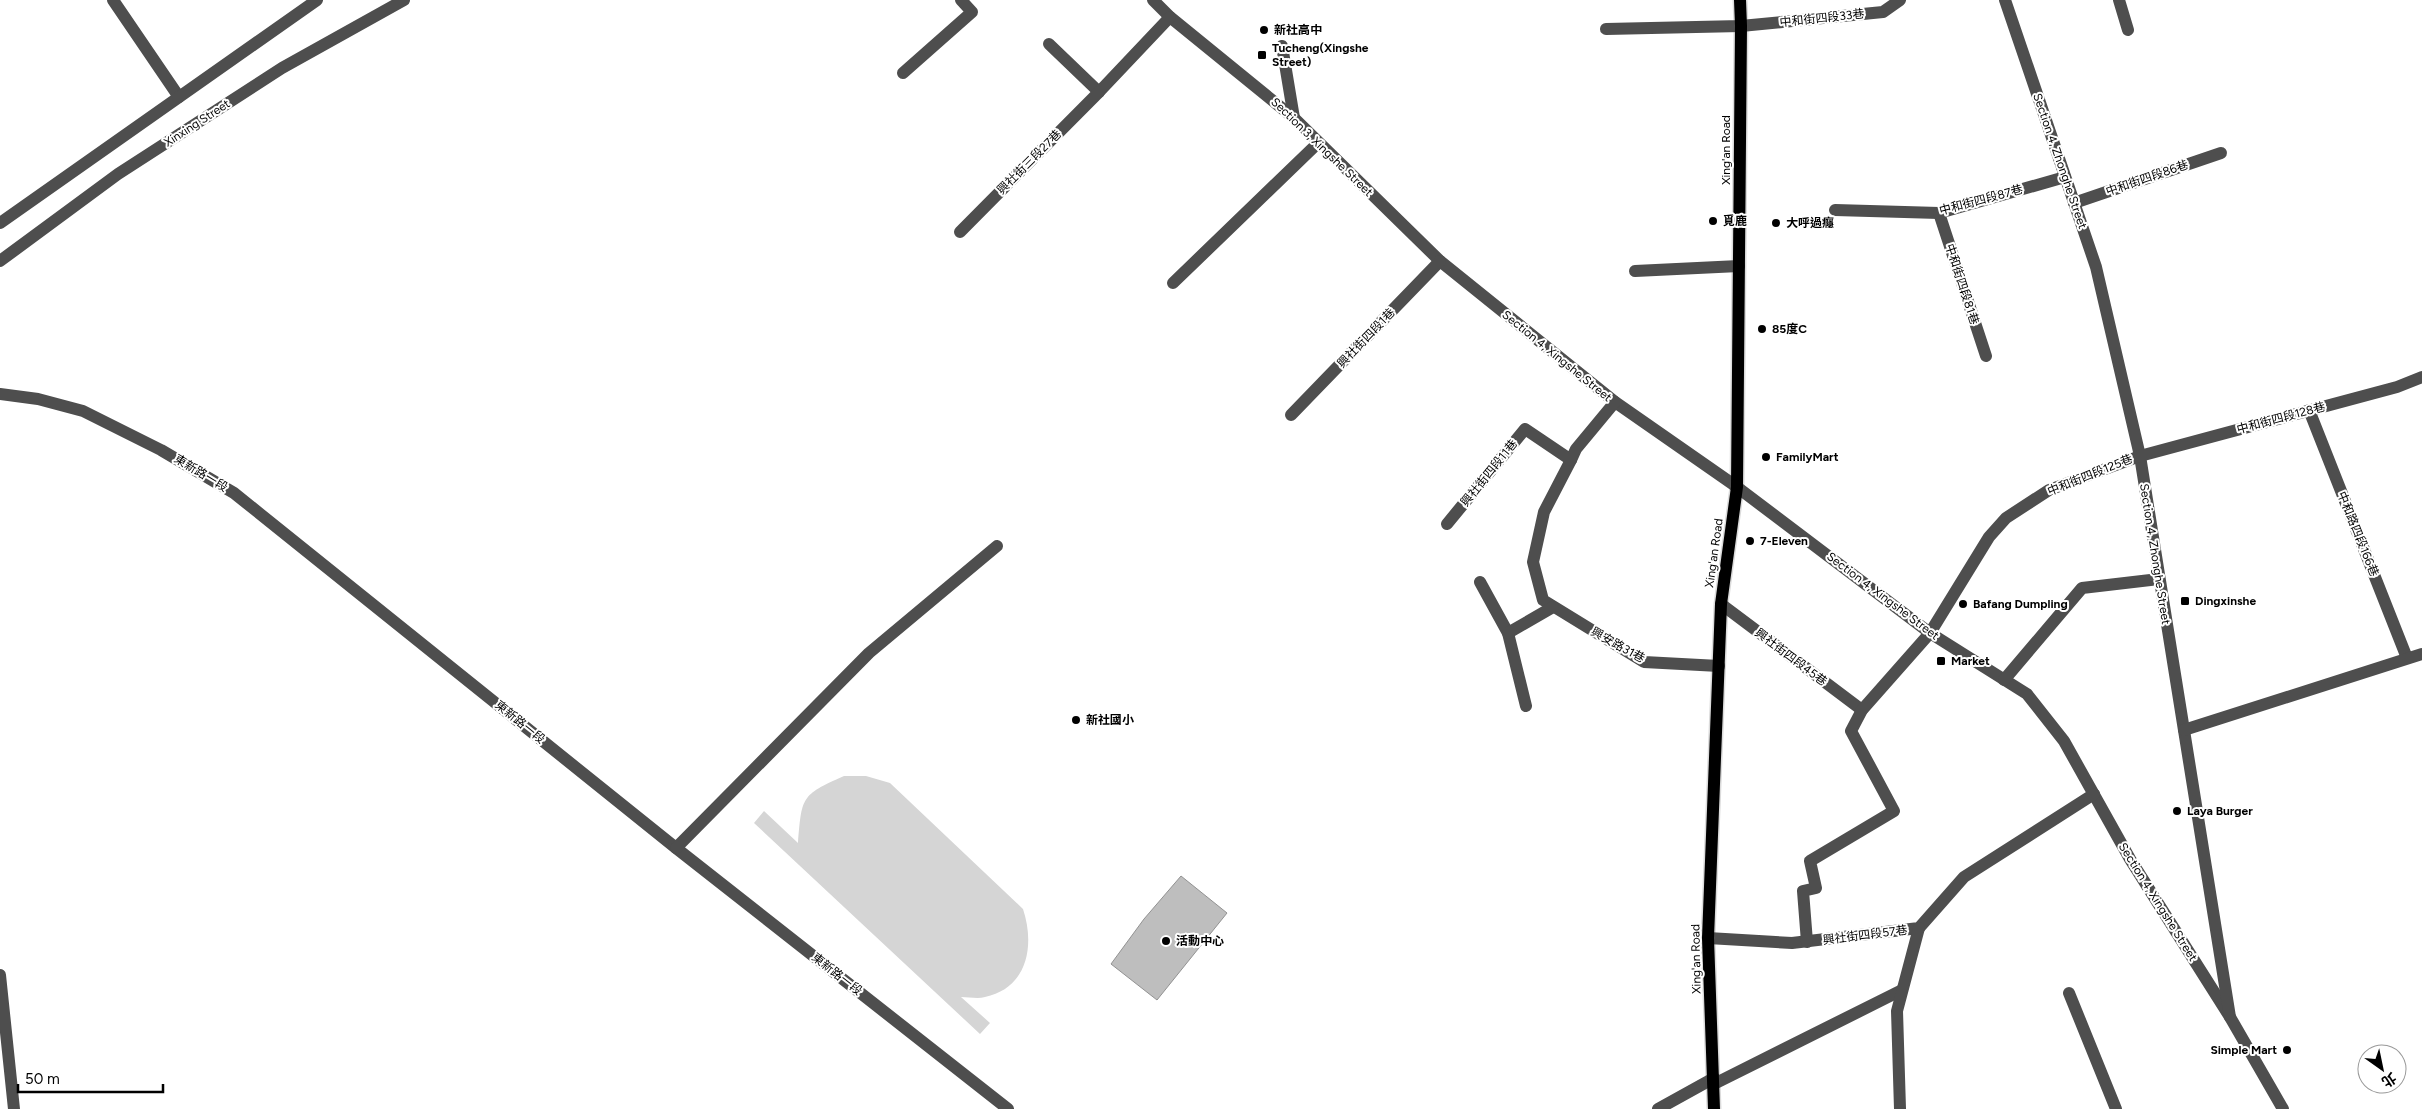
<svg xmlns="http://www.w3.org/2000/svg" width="2422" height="1109" font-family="Figtree,'Noto Sans TC',sans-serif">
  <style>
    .grass { fill: #d5d5d5 }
    .building { fill: #bebebe; stroke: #929292 }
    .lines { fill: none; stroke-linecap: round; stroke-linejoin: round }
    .major-casing { stroke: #dbdbdb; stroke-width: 15 }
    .minor { stroke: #4e4e4e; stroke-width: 12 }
    .major { stroke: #000; stroke-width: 12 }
    .poi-dot { fill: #000; stroke: #fff; stroke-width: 2 }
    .labels { text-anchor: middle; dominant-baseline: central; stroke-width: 4; stroke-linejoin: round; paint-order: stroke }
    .street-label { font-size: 12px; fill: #000; stroke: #fff }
    .poi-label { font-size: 12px; font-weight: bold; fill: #000; stroke: #fff; text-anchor: start }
  </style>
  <rect width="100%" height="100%" fill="#fff"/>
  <!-- grass -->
  <path class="grass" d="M844 776H866L890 783 1023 909C1035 945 1028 988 985 997 978 999 969 997 961 997L990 1023 980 1034 754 823 764 811 798 843C802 798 800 795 844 776Z"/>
  <!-- building -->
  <path class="building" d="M1181 876 1227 913 1157 1000 1111 964 1144 919Z"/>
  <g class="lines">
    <defs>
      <path id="major" d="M1714 1109 1708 938 1721 604 1737 487 1741 26 1740 0"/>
    </defs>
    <!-- major casing -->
    <use href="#major" class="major-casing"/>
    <!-- minor -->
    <g class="minor">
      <path d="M113 0 179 97"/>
      <path d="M1153 0 1170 17 1294 118 1440 261 1615 402 1737 487 1930 633 2027 694 2064 741 2130 859 2230 1017"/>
      <path d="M2005 0 2096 267 2140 456 2230 1017 2283 1109"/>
      <path d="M2119 0 2128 30"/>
      <path d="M1606 29 1741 26 1883 12 1900 0"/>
      <path d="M1049 44 1099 92"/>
      <path d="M1282 46 1294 118"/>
      <path d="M903 73 972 12 961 0"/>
      <path d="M2074 203 2221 153"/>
      <path d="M1835 210 1939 213 2065 177"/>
      <path d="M1939 213 1986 356"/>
      <path d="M0 223 317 0"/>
      <path d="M960 232 1099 92 1170 17"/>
      <path d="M0 261 118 174 282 68 404 0"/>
      <path d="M1635 271 1739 266"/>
      <path d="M1173 283 1318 143"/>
      <path d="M0 394 38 399 83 411 161 450 234 493 676 848 1008 1109"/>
      <path d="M2309 410 2407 658"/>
      <path d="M1291 415 1440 261"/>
      <path d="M1571 460 1544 512 1533 562 1543 600 1644 662 1719 666"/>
      <path d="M1447 524 1525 429 1571 460 1576 449 1615 402"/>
      <path d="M1480 582 1508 633 1526 706"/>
      <path d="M1721 604 1862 710"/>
      <path d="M1508 633 1553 607"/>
      <path d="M2004 680 2082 588 2159 579"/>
      <path d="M2184 730 2422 654"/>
      <path d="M676 848 869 653 997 546"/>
      <path d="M1708 938 1792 943 1919 928 1964 877 2094 794"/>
      <path d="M1807 942 1803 891 1816 888 1810 861 1894 811 1851 731 1862 710 1930 633 1989 537 2006 518 2049 490 2140 456 2397 387 2422 377"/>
      <path d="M0 975 14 1109"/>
      <path d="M2069 993 2116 1109"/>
      <path d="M1714 1084 1902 990"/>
      <path d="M1658 1109 1714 1078"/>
      <path d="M1900 1109 1897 1011 1919 928"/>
    </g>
    <!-- major -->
    <use href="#major" class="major"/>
  </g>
  <!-- markers -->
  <g class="poi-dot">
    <circle cx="1264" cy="30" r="5"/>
    <rect x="1257" y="50" width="10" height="10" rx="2.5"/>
    <circle cx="1713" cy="221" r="5"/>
    <circle cx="1776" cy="223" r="5"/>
    <circle cx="1762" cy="329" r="5"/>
    <circle cx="1766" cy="457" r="5"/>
    <circle cx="1750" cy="541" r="5"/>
    <rect x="2180" y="596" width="10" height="10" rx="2.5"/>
    <circle cx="1963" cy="604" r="5"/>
    <rect x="1936" y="656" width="10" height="10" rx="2.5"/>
    <circle cx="1076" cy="720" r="5"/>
    <circle cx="2177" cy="811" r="5"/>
    <circle cx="1166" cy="941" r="5"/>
    <circle cx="2287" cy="1050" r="5"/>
  </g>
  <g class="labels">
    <!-- street labels -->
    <g class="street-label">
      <text transform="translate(1822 18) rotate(-6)">中和街四段33巷</text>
      <text transform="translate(197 123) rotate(-33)">Xinxing Street</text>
      <text transform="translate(1322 147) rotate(44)">Section 3, Xingshe Street</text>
      <text transform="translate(1726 150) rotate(-90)">Xing'an Road</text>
      <text transform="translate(2060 161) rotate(71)">Section 4, Zhonghe Street</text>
      <text transform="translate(1029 162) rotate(-45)">興社街三段27巷</text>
      <text transform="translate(2147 178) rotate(-19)">中和街四段86巷</text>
      <text transform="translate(1981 200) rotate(-15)">中和街四段87巷</text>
      <text transform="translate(1962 284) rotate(72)">中和街四段81巷</text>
      <text transform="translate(1366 338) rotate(-46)">興社街四段1巷</text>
      <text transform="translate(1557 356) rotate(39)">Section 4, Xingshe Street</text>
      <text transform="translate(2281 418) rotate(-15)">中和街四段128巷</text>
      <text transform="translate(201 473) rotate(31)">東新路一段</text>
      <text transform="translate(1489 473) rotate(-51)">興社街四段11巷</text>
      <text transform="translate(2090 475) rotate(-22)">中和街四段125巷</text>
      <text transform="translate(2358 534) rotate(68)">中和路四段166巷</text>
      <text transform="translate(1714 553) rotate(-82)">Xing'an Road</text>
      <text transform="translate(2155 554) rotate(81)">Section 4, Zhonghe Street</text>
      <text transform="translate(1883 596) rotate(37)">Section 4, Xingshe Street</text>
      <text transform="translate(1618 645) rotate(29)">興安路31巷</text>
      <text transform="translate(1791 657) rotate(37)">興社街四段45巷</text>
      <text transform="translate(520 722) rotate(39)">東新路一段</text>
      <text transform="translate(2158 902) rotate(58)">Section 4, Xingshe Street</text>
      <text transform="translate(1865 935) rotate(-7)">興社街四段57巷</text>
      <text transform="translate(1696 959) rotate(-91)">Xing'an Road</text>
      <text transform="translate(837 974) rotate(38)">東新路一段</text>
    </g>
    <!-- poi labels -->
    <g class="poi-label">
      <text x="1274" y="30">新社高中</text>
      <text x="1272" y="48">Tucheng(Xingshe<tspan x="1272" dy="14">Street)</tspan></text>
      <text x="1723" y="221">覓鹿</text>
      <text x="1786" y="223">大呼過癮</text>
      <text x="1772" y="329">85度C</text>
      <text x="1776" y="457">FamilyMart</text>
      <text x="1760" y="541">7-Eleven</text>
      <text x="2195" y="601">Dingxinshe</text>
      <text x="1973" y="604">Bafang Dumpling</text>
      <text x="1951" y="661">Market</text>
      <text x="1086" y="720">新社國小</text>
      <text x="2187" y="811">Laya Burger</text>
      <text x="1176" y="941">活動中心</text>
      <text x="2277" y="1050" text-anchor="end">Simple Mart</text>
    </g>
  </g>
  <!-- north arrow -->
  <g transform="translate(2382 1069) rotate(147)"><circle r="24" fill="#ffffff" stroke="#999999"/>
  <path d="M0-4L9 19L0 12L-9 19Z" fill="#000000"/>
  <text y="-8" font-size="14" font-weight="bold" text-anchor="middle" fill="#000000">北</text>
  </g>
  <!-- scale -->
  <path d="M18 1084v8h145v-8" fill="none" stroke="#000000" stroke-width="2.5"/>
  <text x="25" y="1084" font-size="15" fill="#000000" stroke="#ffffff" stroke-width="4" paint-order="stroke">50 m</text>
</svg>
